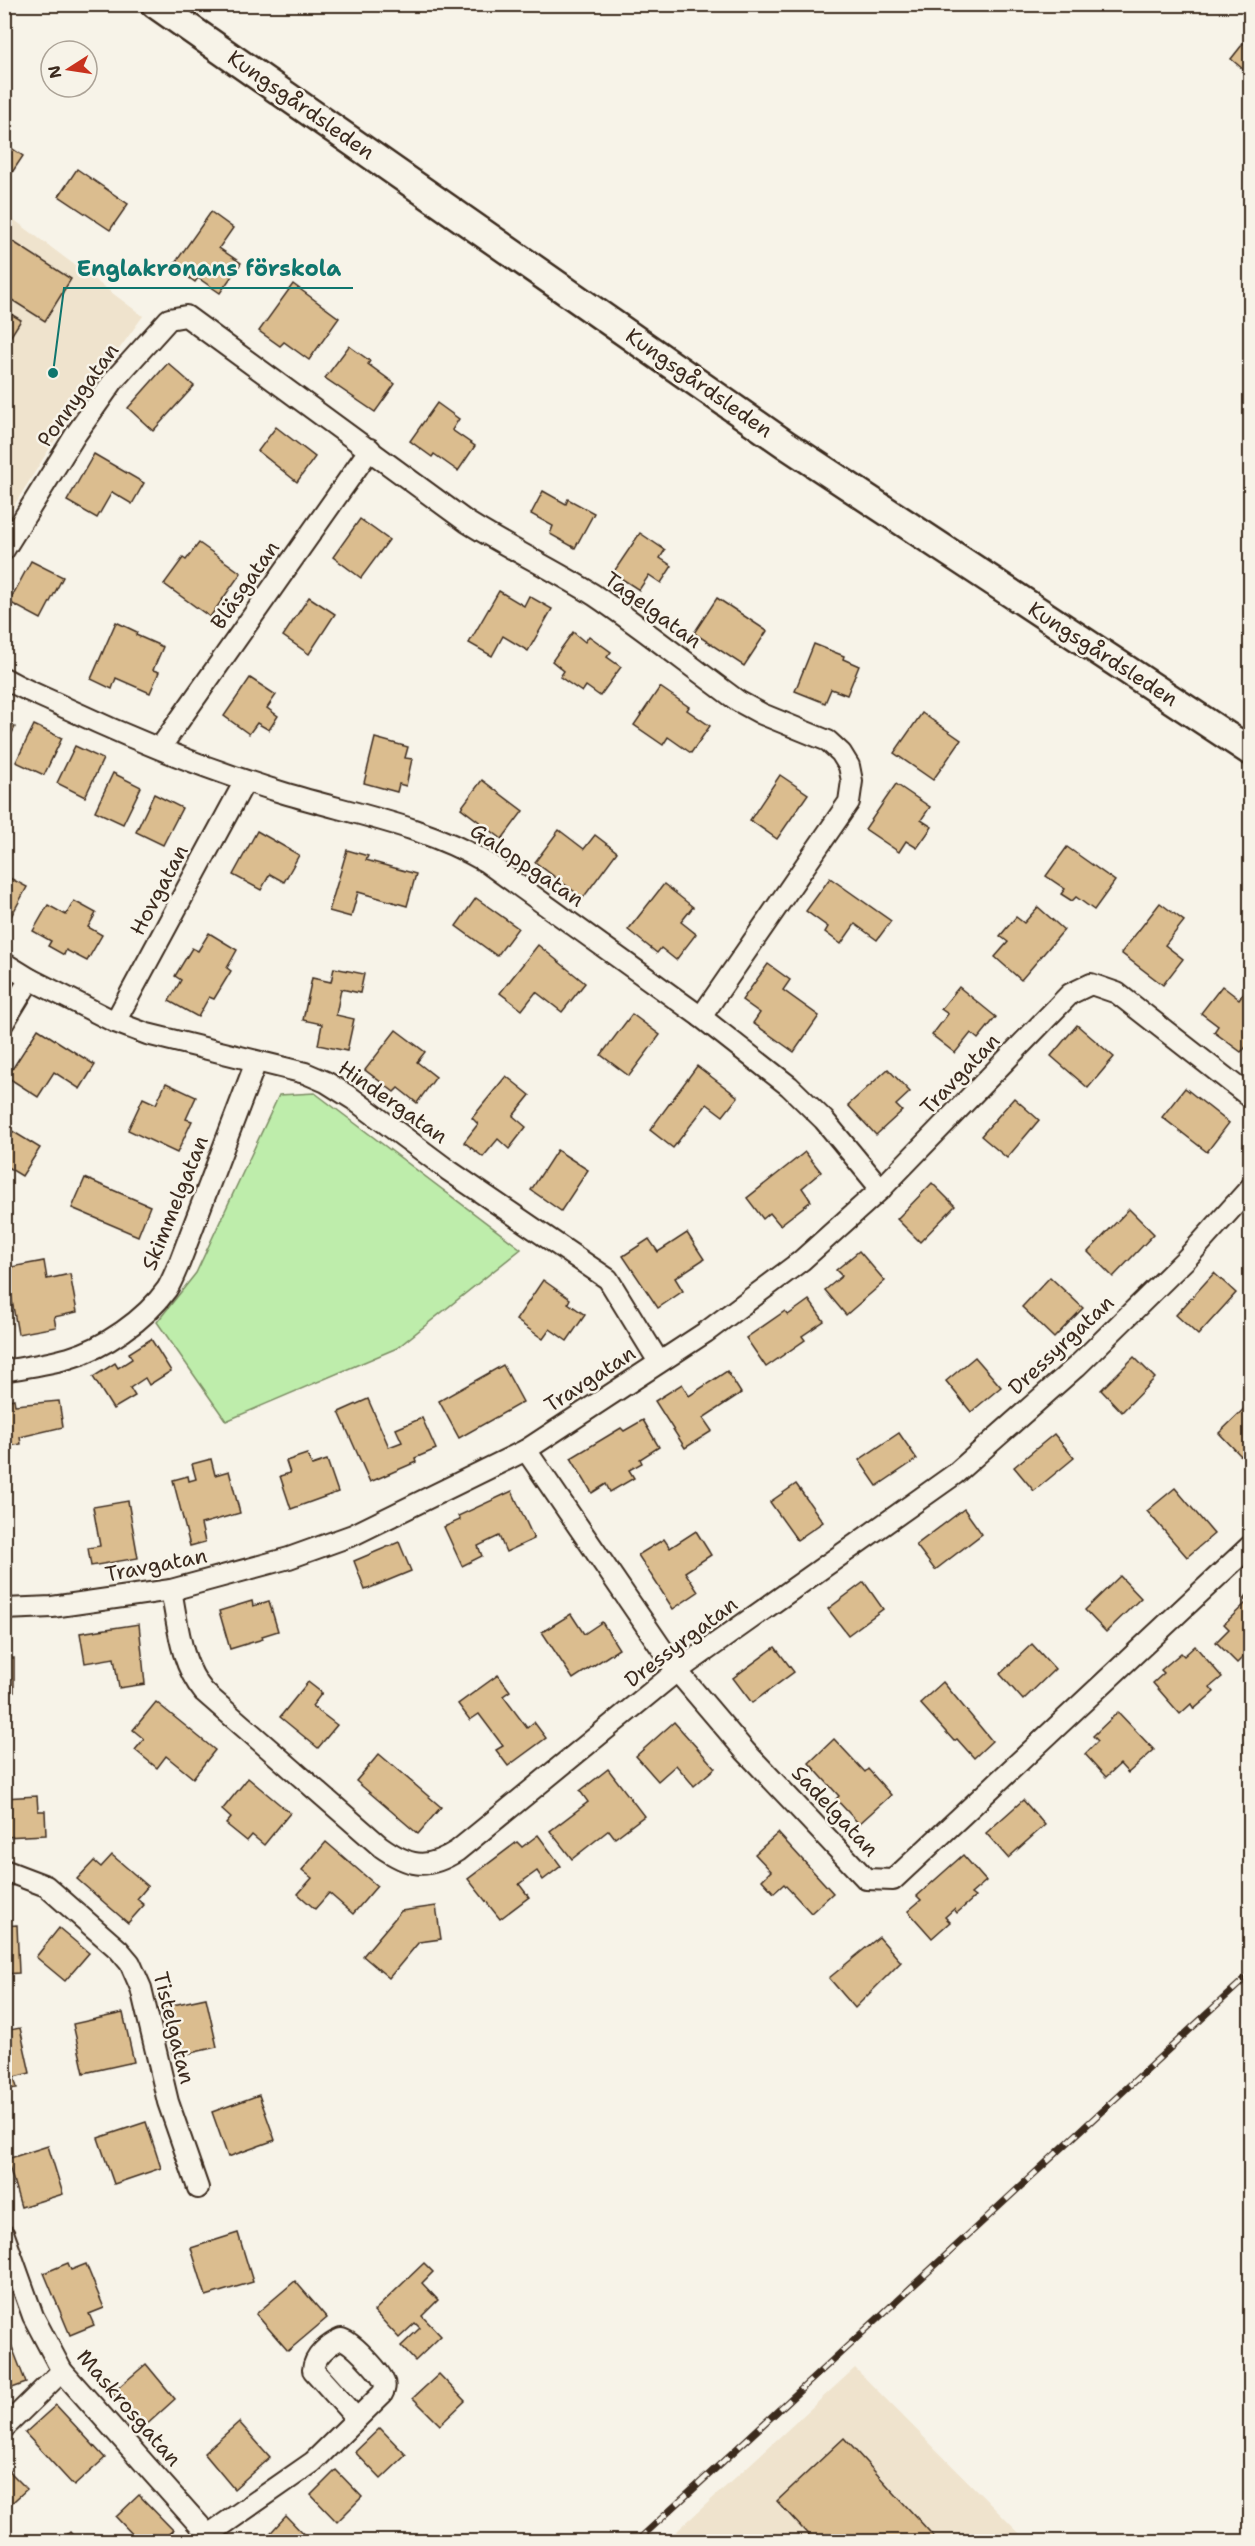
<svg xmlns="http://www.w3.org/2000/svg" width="1255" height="2546" font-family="'Shantell Sans',sans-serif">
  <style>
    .built { fill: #efe3cd }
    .green { fill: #beedab; stroke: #7c8c64; stroke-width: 1.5 }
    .building { fill: #dbbd8f; stroke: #3b2a1e; stroke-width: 1.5 }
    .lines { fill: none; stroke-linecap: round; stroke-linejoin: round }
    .minor-casing { stroke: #3b2a1e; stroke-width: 24 }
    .secondary-casing { stroke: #3b2a1e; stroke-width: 32 }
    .minor { stroke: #f7f3e8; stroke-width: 20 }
    .secondary { stroke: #f7f3e8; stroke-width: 27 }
    .rail-casing { stroke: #3b2a1e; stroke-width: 7 }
    .rail { stroke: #f7f3e8; stroke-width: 4.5; stroke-dasharray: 14; stroke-linecap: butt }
    .labels { text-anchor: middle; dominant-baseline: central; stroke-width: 5; stroke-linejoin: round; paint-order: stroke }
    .street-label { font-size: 21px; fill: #3b2a1e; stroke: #f7f3e8 }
    .leader { fill: none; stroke: #0f766e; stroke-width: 2 }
    .callout-dot { fill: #0f766e; stroke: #f7f3e8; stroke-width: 2 }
    .callout-label { font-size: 22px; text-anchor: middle; font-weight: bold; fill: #0f766e; stroke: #f7f3e8; stroke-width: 5; stroke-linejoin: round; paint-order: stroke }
  </style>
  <rect width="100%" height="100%" fill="#f7f3e8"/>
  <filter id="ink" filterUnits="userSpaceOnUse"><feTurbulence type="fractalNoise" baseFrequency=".0167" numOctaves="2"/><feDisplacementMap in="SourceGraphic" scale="12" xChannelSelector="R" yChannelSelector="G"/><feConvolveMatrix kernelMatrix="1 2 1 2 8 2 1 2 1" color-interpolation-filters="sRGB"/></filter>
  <g filter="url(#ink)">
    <!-- built -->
    <g class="built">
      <path d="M5 213 143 316 61 430 5 520Z"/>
      <path d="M855 2368 1027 2541 665 2542Z"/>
    </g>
    <!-- green -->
    <path class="green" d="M315 1093 521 1249 397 1348 226 1421 157 1322 196 1273 279 1095Z"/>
    <!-- building -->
    <g class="building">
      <path d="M1250 35V75L1231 59Z"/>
      <path d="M4 143 23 156 5 183 4 182Z"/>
      <path d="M77 169 128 204 110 230 59 196Z"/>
      <path d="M211 212 233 228 219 248 241 263 220 293 198 278 195 282 173 266Z"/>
      <path d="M4 236 71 279 45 321 4 295Z"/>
      <path d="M293 284 339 318 309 360 284 342 280 346 259 331Z"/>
      <path d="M4 310 21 320 4 347Z"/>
      <path d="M349 346 370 361 368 364 395 384 375 412 325 378Z"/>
      <path d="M168 363 194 386 153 431 128 408Z"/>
      <path d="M437 403 459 419 452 430 475 446 458 471 434 454 432 457 410 441Z"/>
      <path d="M276 427 315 457 297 482 258 451Z"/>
      <path d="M94 454 144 483 132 504 112 492 97 518 67 501Z"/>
      <path d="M543 491 566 504 568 499 594 513 575 548 550 534 553 526 531 514Z"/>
      <path d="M360 519 389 540 361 578 333 557Z"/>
      <path d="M640 533 665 550 660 558 672 566 661 583 649 575 639 590 613 573Z"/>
      <path d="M199 543 241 573 210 617 164 584 183 558 186 560Z"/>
      <path d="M31 561 63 577 41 619 9 602Z"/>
      <path d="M499 591 524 606 529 596 552 609 528 651 503 636 492 656 469 643Z"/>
      <path d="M309 597 335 614 309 654 283 636Z"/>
      <path d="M717 598 767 631 744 666 694 633Z"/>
      <path d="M116 622 137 632 136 635 163 647 153 670 159 672 150 693 116 678 112 689 91 679Z"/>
      <path d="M573 632 585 642 589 636 611 652 607 657 621 667 600 696 586 686 582 692 560 677 564 671 552 661Z"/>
      <path d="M814 644 844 656 843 659 859 666 847 695 831 689 825 703 795 691Z"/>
      <path d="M250 678 276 695 267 708 278 716 269 730 257 723 249 734 224 716Z"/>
      <path d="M660 687 689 707 687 710 710 726 691 753 668 737 663 745 634 725Z"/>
      <path d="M922 713 961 740 933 780 894 753Z"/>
      <path d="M4 722 15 727 4 749Z"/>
      <path d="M34 725 62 738 44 775 16 762Z"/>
      <path d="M375 738 408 747 405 758 412 759 406 786 399 784 397 792 364 783Z"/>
      <path d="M75 746 103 759 85 797 57 783Z"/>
      <path d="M113 773 141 787 123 824 95 811Z"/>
      <path d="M780 775 808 794 777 839 750 820Z"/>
      <path d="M482 780 523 811 502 839 461 808Z"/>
      <path d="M896 784 930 807 921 820 932 827 917 848 906 841 899 852 865 829Z"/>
      <path d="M154 794 182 808 163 845 136 832Z"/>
      <path d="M559 830 584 849 595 835 617 852 583 898 535 862Z"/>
      <path d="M257 831 299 855 284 882 270 874 261 890 233 875Z"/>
      <path d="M1067 847 1115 881 1094 910 1076 897 1072 901 1061 894 1065 889 1046 876Z"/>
      <path d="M347 850 368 856 366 860 416 874 407 906 358 892 351 917 329 911Z"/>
      <path d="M4 875 27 887 8 922 4 920Z"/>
      <path d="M830 878 891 921 877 940 855 924 841 944 825 932 828 927 806 911Z"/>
      <path d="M664 884 693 907 681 922 696 934 676 960 661 948 657 953 628 930Z"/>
      <path d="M476 898 518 928 497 956 456 926Z"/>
      <path d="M74 901 96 913 88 927 102 935 87 961 66 950 64 955 48 946 51 941 33 931 48 905 66 915Z"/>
      <path d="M1160 903 1184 921 1165 945 1183 959 1163 985 1121 953Z"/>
      <path d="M1038 907 1064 930 1021 980 995 957 1008 942 1000 936 1016 917 1024 923Z"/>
      <path d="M209 933 237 950 227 968 231 971 214 999 209 997 198 1017 169 1001 181 980 175 976 192 948 198 951Z"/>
      <path d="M538 945 585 983 562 1012 536 992 522 1010 500 993Z"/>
      <path d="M768 964 790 980 783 990 819 1016 794 1052 753 1023 760 1013 742 1000Z"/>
      <path d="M334 968 364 974 360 993 341 989 336 1015 354 1019 347 1051 318 1045 322 1024 303 1020 312 978 331 982Z"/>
      <path d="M1222 986 1239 999 1245 991 1250 995V1050L1246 1047 1241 1052 1214 1032 1218 1026 1201 1013Z"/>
      <path d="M959 987 996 1017 978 1039 971 1033 955 1053 932 1035 948 1014 941 1009Z"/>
      <path d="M632 1014 660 1035 629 1076 601 1055Z"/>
      <path d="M1077 1025 1114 1057 1088 1088 1051 1056Z"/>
      <path d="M38 1029 95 1065 80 1089 54 1072 38 1097 7 1077Z"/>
      <path d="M396 1030 425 1052 417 1062 436 1077 417 1103 398 1088 394 1092 365 1070Z"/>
      <path d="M697 1066 738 1097 723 1116 707 1104 673 1148 650 1130Z"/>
      <path d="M888 1069 910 1092 896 1105 902 1111 876 1135 848 1105Z"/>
      <path d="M506 1076 530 1095 513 1116 526 1127 509 1149 498 1139 483 1157 464 1142 478 1124 472 1118Z"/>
      <path d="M166 1083 196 1097 186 1119 192 1121 177 1153 128 1130 143 1098 156 1104Z"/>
      <path d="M1185 1088 1229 1123 1207 1152 1162 1117Z"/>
      <path d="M1014 1098 1039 1120 1007 1158 981 1136Z"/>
      <path d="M4 1126 40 1148 22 1176 4 1165Z"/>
      <path d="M557 1150 588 1170 561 1211 531 1190Z"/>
      <path d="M805 1152 821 1172 802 1188 811 1201 780 1225 770 1213 763 1219 747 1198Z"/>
      <path d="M85 1178 150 1206 138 1236 72 1208Z"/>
      <path d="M932 1183 955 1206 920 1242 897 1219Z"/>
      <path d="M1129 1209 1154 1234 1113 1277 1088 1252Z"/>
      <path d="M687 1233 704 1259 675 1278 683 1291 658 1308 623 1256 649 1239 658 1252Z"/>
      <path d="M859 1251 885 1281 846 1315 825 1290 842 1276 836 1270Z"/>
      <path d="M44 1261 47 1279 70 1274 77 1312 54 1317 56 1327 18 1334 6 1268Z"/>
      <path d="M1214 1273 1236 1293 1198 1335 1176 1315Z"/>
      <path d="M1050 1277 1083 1308 1054 1338 1022 1307Z"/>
      <path d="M543 1280 570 1299 568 1303 585 1315 567 1341 550 1329 543 1339 516 1320Z"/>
      <path d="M809 1300 824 1321 802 1336 805 1340 766 1367 746 1338 785 1311 788 1315Z"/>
      <path d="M151 1339 171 1371 149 1385 145 1378 130 1388 135 1396 113 1409 93 1377 115 1363 118 1368 132 1359 129 1353Z"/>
      <path d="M975 1357 1001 1387 971 1412 946 1381Z"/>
      <path d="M1134 1357 1155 1378 1122 1412 1101 1390Z"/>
      <path d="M503 1365 523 1402 459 1438 439 1401Z"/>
      <path d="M727 1371 741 1393 703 1418 712 1431 685 1448 655 1401 682 1384 689 1396Z"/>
      <path d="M14 1399 15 1405 59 1401 63 1427 20 1437 21 1444 4 1447V1401Z"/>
      <path d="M368 1399 389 1447 402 1442 396 1429 422 1418 436 1449 415 1458 416 1462 370 1482 339 1412Z"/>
      <path d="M1250 1403V1447L1241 1456 1219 1433Z"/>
      <path d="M643 1420 659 1447 640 1459 642 1463 629 1470 634 1478 610 1492 606 1484 592 1493 571 1458 621 1428 624 1431Z"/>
      <path d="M899 1433 917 1459 877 1486 859 1460Z"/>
      <path d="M1054 1434 1074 1458 1034 1491 1014 1467Z"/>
      <path d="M307 1454 312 1465 327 1460 338 1492 291 1509 280 1476 290 1473 286 1461Z"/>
      <path d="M211 1459 215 1475 229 1471 240 1513 201 1524 205 1542 190 1546 173 1480 188 1476 189 1481 196 1479 192 1464Z"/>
      <path d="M796 1484 823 1522 797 1540 770 1502Z"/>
      <path d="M1175 1488 1214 1534 1187 1557 1147 1511Z"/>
      <path d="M512 1491 534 1539 506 1552 499 1536 478 1546 482 1556 462 1566 444 1527 460 1520 458 1516Z"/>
      <path d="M128 1501 138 1558 91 1566 88 1548 100 1546 93 1507Z"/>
      <path d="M964 1509 982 1534 935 1570 916 1545Z"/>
      <path d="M4 1523 10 1576H4Z"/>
      <path d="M696 1531 711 1555 685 1572 698 1592 673 1609 638 1555 664 1539 670 1548Z"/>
      <path d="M399 1542 411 1571 365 1590 354 1561Z"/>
      <path d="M1120 1576 1141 1598 1106 1632 1085 1610Z"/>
      <path d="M864 1582 883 1609 848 1635 828 1609Z"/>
      <path d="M1250 1591V1650L1237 1663 1216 1642 1229 1629 1224 1624 1247 1602 1244 1599Z"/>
      <path d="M252 1601 253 1606 269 1601 278 1631 262 1636 263 1639 230 1649 219 1611Z"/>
      <path d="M571 1614 584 1634 602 1622 619 1649 573 1679 542 1632Z"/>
      <path d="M139 1624 145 1684 119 1688 114 1658 85 1663 80 1633Z"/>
      <path d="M1032 1644 1055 1669 1023 1700 1000 1674Z"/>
      <path d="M1195 1646 1222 1677 1210 1687 1214 1692 1194 1709 1191 1704 1180 1714 1153 1683 1164 1673 1161 1670 1181 1653 1184 1656Z"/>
      <path d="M775 1647 794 1672 752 1703 733 1678Z"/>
      <rect x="4" y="1658" width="10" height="34"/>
      <path d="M498 1675 510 1691 503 1696 527 1728 534 1722 546 1738 508 1766 496 1750 503 1746 479 1714 470 1720 458 1704Z"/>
      <path d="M308 1682 322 1693 312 1706 337 1725 318 1748 280 1717Z"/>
      <path d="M943 1682 992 1741 974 1758 957 1739 954 1741 920 1703Z"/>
      <path d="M156 1702 215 1750 193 1778 166 1756 157 1768 135 1750 144 1739 133 1730Z"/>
      <path d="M1118 1712 1154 1750 1128 1773 1120 1764 1106 1777 1085 1754 1098 1741 1093 1736Z"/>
      <path d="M674 1722 715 1768 694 1786 676 1765 658 1781 636 1756Z"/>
      <path d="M834 1739 865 1772 868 1769 891 1795 859 1824 836 1799 839 1796 809 1763Z"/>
      <path d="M379 1754 441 1807 418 1834 356 1781Z"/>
      <path d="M608 1769 644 1816 615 1838 609 1830 572 1859 550 1831 588 1802 580 1791Z"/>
      <path d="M248 1778 290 1813 264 1845 252 1835 247 1841 226 1824 231 1818 222 1810Z"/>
      <path d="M37 1796 38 1811H45L46 1835 4 1837V1798Z"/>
      <path d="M1023 1800 1045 1825 1008 1858 986 1833Z"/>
      <path d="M778 1833 833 1893 811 1913 784 1884 774 1893 762 1880 771 1871 755 1854Z"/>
      <path d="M538 1835 561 1866 543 1880 537 1871 519 1884 529 1897 500 1919 468 1879 517 1842 522 1847Z"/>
      <path d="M326 1842 377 1886 353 1914 329 1893 315 1909 298 1894 312 1878 302 1870Z"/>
      <path d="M112 1855 148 1886 137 1899 144 1905 128 1923 77 1879 94 1861 101 1867Z"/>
      <path d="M963 1855 986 1881 971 1894 975 1897 957 1913 954 1909 945 1917 950 1922 932 1938 908 1911 921 1900 917 1896Z"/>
      <path d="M436 1906 441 1939 419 1942 389 1978 363 1956 401 1911Z"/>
      <path d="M17 1925 19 1973 4 1974V1926Z"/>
      <path d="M59 1928 89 1953 65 1981 36 1957Z"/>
      <path d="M879 1937 901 1962 855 2008 829 1978Z"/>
      <path d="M206 1998 217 2047 173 2057 163 2007Z"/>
      <path d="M123 2013 134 2062 84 2073 73 2024Z"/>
      <path d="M20 2028 30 2073 14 2077 17 2088 4 2090V2031Z"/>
      <path d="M259 2095 275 2140 228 2157 212 2112Z"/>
      <path d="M146 2122 161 2168 114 2184 98 2138Z"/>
      <path d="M48 2146 63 2194 21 2207 7 2159Z"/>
      <path d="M238 2233 253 2282 206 2296 191 2248Z"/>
      <path d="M68 2263 71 2270 86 2264 104 2308 89 2314 94 2325 70 2335 44 2273Z"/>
      <path d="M424 2263 433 2272 422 2283 438 2300 422 2316 441 2336 415 2361 401 2346 420 2328 415 2323 399 2338 374 2311Z"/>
      <path d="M295 2281 327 2318 288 2351 256 2314Z"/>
      <path d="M7 2334 26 2383 4 2391V2335Z"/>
      <path d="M146 2364 175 2399 143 2428 112 2393Z"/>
      <path d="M439 2374 465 2401 440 2425 413 2398Z"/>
      <path d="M56 2405 105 2458 74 2486 25 2433Z"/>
      <path d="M239 2422 270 2457 234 2489 204 2453Z"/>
      <path d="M380 2428 406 2455 381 2479 355 2452Z"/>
      <path d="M844 2438 939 2542H815L777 2501Z"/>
      <path d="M4 2466 27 2489 4 2510Z"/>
      <path d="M336 2470 362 2497 337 2522 311 2495Z"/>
      <path d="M139 2495 173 2530 160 2542H134L137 2539 116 2517Z"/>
      <path d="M286 2516 311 2542H262Z"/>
      <path d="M70 2532 79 2542H59Z"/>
    </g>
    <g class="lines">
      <defs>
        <g id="minor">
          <path d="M4 550 76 434 114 380 169 319 186 316 467 522C508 548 553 569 594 595 643 628 690 666 738 701L762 714 828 741 841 753 849 766 852 781 849 802 701 1017"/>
          <path d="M4 678C24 690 46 698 66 708 136 741 209 770 284 793 353 814 423 825 486 862L701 1017 789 1086 824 1120 881 1189"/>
          <path d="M160 748 370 449"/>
          <path d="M4 963 30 979 115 1022 147 1034 305 1073 326 1082 353 1099 448 1170 608 1279 659 1362"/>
          <path d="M4 1022 30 979"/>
          <path d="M115 1022 245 781"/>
          <path d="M4 1371C26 1367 48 1364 69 1358 104 1348 145 1320 167 1289 172 1281 175 1272 179 1264L256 1062"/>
          <path d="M526 1450 677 1671 745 1751 866 1879 893 1880 1250 1546"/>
          <path d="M171 1590C178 1625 180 1663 204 1692L380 1846C408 1866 426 1871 457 1851L677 1671 955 1474 1077 1366 1187 1258 1250 1188"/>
          <path d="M4 1609 52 1607 171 1590 289 1558 353 1535 526 1450 706 1332 801 1261 881 1189 1070 994 1091 984 1117 993 1250 1097"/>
          <path d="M4 1870 46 1886 119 1950 130 1963 141 1988 168 2102 198 2188"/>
          <path d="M4 2235 33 2316 62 2371 208 2535"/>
          <path d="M4 2428 62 2371"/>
          <path d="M202 2542 208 2535 313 2462 382 2394C385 2389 386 2385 383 2380 379 2371 351 2340 341 2339 329 2344 314 2356 313 2370L356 2418"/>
        </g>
        <path id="secondary" d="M155 4 785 444 1250 751"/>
      </defs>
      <!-- minor casing -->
      <use href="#minor" class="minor-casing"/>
      <!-- secondary casing -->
      <use href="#secondary" class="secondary-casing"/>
      <!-- minor -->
      <use href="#minor" class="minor"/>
      <!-- secondary -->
      <use href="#secondary" class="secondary"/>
      <defs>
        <path id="rail" d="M636 2542 1250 1974"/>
      </defs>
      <!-- rail casing -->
      <use href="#rail" class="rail-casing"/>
      <!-- rail -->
      <use href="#rail" class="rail"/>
    </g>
  </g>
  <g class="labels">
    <!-- street labels -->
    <g class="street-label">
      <text transform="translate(301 105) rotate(35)">Kungsgårdsleden</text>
      <text transform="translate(699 383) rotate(35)">Kungsgårdsleden</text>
      <text transform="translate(78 395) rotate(-54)">Ponnygatan</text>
      <text transform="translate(245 585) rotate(-55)">Bläsgatan</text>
      <text transform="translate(653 610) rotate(36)">Tagelgatan</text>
      <text transform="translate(1103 654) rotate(33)">Kungsgårdsleden</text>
      <text transform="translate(527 865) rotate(34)">Galoppgatan</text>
      <text transform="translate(159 890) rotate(-62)">Hovgatan</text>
      <text transform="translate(960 1074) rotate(-46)">Travgatan</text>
      <text transform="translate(393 1102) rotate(35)">Hindergatan</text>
      <text transform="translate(175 1203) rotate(-68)">Skimmelgatan</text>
      <text transform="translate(1061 1345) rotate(-43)">Dressyrgatan</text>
      <text transform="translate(590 1379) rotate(-33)">Travgatan</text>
      <text transform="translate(156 1565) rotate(-11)">Travgatan</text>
      <text transform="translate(681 1642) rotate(-37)">Dressyrgatan</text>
      <text transform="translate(835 1811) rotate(47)">Sadelgatan</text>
      <text transform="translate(174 2028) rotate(76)">Tistelgatan</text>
      <text transform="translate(129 2408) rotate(49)">Maskrosgatan</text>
    </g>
  </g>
  <!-- callouts -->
  <path class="leader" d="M53 373L64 288H353"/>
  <circle class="callout-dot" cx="53" cy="373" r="6"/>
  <g class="callout-label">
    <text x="209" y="276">Englakronans förskola</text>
  </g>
  <!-- margin -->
  <rect width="1255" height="2546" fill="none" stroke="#f7f3e8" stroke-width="24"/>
  <rect x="12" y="12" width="1231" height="2522" fill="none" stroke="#3b2a1e" stroke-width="2" filter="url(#ink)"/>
  <!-- north arrow -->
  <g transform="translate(69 69) rotate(258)"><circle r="28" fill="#f7f3e8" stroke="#aca397" stroke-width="1.5"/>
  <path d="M0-4.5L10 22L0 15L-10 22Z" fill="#c8321e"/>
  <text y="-9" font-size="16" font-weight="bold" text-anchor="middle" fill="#3b2a1e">N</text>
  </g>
</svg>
